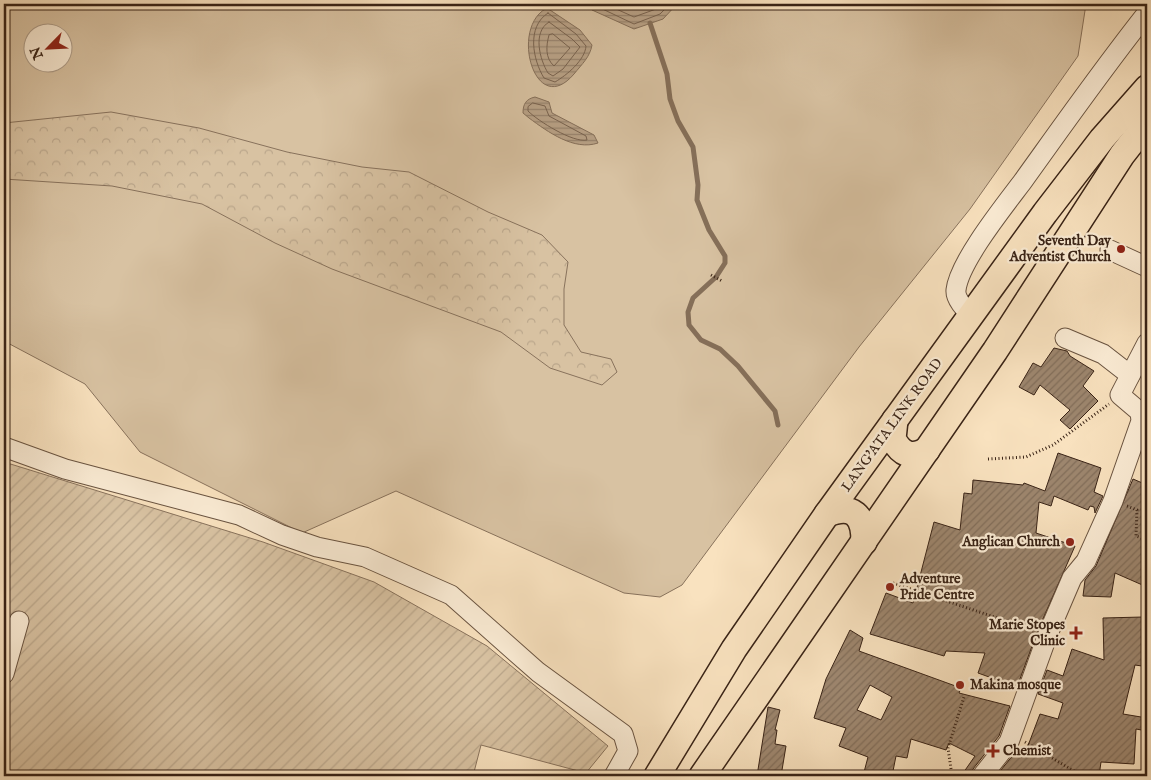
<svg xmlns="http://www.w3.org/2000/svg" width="1151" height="780" font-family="'IM FELL English',serif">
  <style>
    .grass { fill: #d8c2a2; stroke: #88725c; fill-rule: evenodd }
    .forest { fill: url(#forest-crowns); stroke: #88725c }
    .garden { fill: url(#garden-furrows); stroke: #88725c }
    .water { fill: url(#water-rules); stroke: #856f59 }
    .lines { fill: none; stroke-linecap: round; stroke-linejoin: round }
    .shore { stroke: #78624e; stroke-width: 1 }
    .stream { stroke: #856f59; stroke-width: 5 }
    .building { fill: url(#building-hatch); stroke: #392316; fill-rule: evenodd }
    .minor-casing { stroke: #695340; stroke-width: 21 }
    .major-casing { stroke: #392316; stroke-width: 28 }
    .path { stroke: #392316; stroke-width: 3; stroke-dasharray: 1 2.5; stroke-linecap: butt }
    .minor { stroke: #fbecd5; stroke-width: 19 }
    .major { stroke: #f9e2bf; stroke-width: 25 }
    .poi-dot { fill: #8f2418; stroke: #fbecd5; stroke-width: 2 }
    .labels { text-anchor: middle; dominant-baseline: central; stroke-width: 4.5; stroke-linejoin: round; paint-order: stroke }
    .poi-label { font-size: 14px; font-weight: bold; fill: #392316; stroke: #fbecd5; text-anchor: end }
    .street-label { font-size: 14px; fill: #392316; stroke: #fbecd5 }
  </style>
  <defs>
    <pattern id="forest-crowns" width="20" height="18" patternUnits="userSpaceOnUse" patternTransform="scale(1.25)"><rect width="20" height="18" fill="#d8c2a2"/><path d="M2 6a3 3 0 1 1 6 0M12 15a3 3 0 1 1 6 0" fill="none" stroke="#baa68b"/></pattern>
    <pattern id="garden-furrows" width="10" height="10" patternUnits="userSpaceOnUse" patternTransform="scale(1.25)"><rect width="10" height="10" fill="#d8c2a2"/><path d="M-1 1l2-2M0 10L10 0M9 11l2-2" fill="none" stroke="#baa68b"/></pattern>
    <pattern id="water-rules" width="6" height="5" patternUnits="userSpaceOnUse" patternTransform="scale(1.25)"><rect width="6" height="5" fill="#b8a186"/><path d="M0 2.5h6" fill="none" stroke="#97836d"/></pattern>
    <pattern id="building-hatch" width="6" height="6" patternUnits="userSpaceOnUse" patternTransform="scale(1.25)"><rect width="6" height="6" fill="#9d866e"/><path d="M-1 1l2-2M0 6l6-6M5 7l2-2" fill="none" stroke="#816d59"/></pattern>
  </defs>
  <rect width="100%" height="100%" fill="#f9e2bf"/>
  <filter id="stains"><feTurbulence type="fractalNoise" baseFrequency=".004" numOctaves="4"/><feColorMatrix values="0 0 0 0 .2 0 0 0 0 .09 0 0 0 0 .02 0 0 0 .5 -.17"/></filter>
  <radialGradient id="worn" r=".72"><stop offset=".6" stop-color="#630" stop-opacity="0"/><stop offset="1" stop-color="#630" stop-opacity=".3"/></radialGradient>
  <!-- grass -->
  <path class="grass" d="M4 4H1086L1078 56 970 209 859 347 682 585 660 597 624 593 396 491 302 533 140 452 85 384 4 341ZM32 32H62V62H32Z"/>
  <!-- forest -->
  <path class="forest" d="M111 112 199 128 287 152 362 167 409 172 488 212 542 235 568 262 564 289V325L581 352 611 359 617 372 602 385 550 368 501 332 332 269 275 243 202 204 112 186 4 179V123Z"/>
  <!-- garden -->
  <path class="garden" d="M4 462 263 542 374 582 487 646 608 746 586 773 481 745 473 776H4Z"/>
  <!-- water -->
  <g class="water">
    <path d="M585 4H677L663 19 634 29 592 10Z"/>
    <path d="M547 8 580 30 592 45C590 57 582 64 574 74 535 120 509 27 547 8Z"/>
    <path d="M535 97 549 102 552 113 594 135 598 143C574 151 548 132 529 118L523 113C523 104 526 99 535 97Z"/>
  </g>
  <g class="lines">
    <!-- shore -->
    <g class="shore">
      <path d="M592 4 634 24 660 14 670 4"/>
      <path d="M605 4 634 17 656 9 661 4"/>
      <path d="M548 13 576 34 586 46C585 60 567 75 555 82L544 78C533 60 526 27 548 13Z"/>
      <path d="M549 22 572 39 580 47 563 69 553 76 548 73C540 60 532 32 549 22Z"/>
      <path d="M553 34 570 48 554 66C545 58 546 46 549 35Z"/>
      <path d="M533 103 545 106 549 116 586 136 587 140C573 143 538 121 528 111V107Z"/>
    </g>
    <!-- stream -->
    <path class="stream" d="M650 23 667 74 670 99 678 121 693 147 698 185 697 200 709 230 725 256V263L716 277 693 298 688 312 689 325 701 340 720 349 738 366 775 411 778 425"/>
  </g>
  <!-- building -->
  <g class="building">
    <path d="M1054 348 1067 351 1070 356 1094 371 1083 386 1098 401 1070 429 1060 420 1070 410 1040 385 1034 395 1019 387 1033 363 1041 367Z"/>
    <path d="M1058 453 1101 468 1094 492 1103 496 1095 513 1094 507 1090 506 1088 510 1054 496 1051 506 1039 502 1036 533 1075 546 1038 630 1017 687 978 673 985 653 946 651 944 656 870 634 886 593 913 603 934 522 960 530 964 493 972 494 973 480 1023 485 1024 483 1045 491Z"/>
    <path d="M1133 479 1147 485V587L1115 573 1111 597 1083 596 1085 580 1096 566Z"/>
    <path d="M1143 617 1144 653 1142 666 1135 665 1123 714 1147 718V731L1136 729 1134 764 1101 762 1099 776 1071 772 1069 776H996L1018 749 1026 751 1040 714 1058 719 1063 703 1038 694 1047 670 1063 676 1072 649 1104 660 1103 618Z"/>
    <path d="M850 630 863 638 859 651 961 688 959 693 1010 706 999 736 973 769 971 776H961L975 756 949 743 946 750 911 739 907 758 896 756 892 776H863L868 757 839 746 846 728 814 718 826 679ZM870 685 892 697 881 720 857 710Z"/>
    <path d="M768 707 780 710 775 730H777L775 744 786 746 781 776H757Z"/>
  </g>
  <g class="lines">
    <defs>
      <g id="minor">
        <path d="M1110 250 1147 267"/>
        <path d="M971 315C965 309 955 299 956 290 959 262 1005 205 1023 181 1064 124 1104 67 1147 13"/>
        <path d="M1065 338 1103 354 1130 375"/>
        <path d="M4 447 65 469 239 515 282 535 317 547 365 557 451 595 538 672 623 734 628 751 614 776"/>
        <path d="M4 674 19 621"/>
        <path d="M982 776 1009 742 1048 634 1072 578 1086 561 1113 501 1141 421 1140 412 1120 395 1147 343"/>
      </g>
      <g id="major">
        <path d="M895 420 893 439C901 454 911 459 927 450"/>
        <path d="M827 514C853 504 864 515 864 542"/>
        <path d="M657 776 734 649 827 514 1045 213 1102 139 1147 88"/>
        <path d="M702 776 995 351 1122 155 1147 123"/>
      </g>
    </defs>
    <!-- minor casing -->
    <use href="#minor" class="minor-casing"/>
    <!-- major casing -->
    <use href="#major" class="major-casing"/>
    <!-- path -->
    <g class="path">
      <path d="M711 275 722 281"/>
      <path d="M988 459 1026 457 1053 445 1109 404"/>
      <path d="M1127 506 1137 510 1136 536 1147 540"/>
      <path d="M893 583 1033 630"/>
      <path d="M1025 742 1074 771 1073 776"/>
      <path d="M952 776 948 748 964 697"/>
    </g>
    <!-- minor -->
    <use href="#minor" class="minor"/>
    <!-- major -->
    <use href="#major" class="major"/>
  </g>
  <!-- markers -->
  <g class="poi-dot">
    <circle cx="1121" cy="249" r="5"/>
    <circle cx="1070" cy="542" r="5"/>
    <circle cx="890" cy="587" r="5"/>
    <path d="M1073.5 625.5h5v5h5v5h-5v5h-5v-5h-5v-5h5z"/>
    <circle cx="960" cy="685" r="5"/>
    <path d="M990.5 743.5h5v5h5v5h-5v5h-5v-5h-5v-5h5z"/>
  </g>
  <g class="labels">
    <!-- poi labels -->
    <g class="poi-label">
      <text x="1111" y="241">Seventh Day<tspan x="1111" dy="16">Adventist Church</tspan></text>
      <text x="1060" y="542">Anglican Church</text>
      <text x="900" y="579" text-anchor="start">Adventure<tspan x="900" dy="16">Pride Centre</tspan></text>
      <text x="1065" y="625">Marie Stopes<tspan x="1065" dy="16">Clinic</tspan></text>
      <text x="970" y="685" text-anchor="start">Makina mosque</text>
      <text x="1003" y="751" text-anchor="start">Chemist</text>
    </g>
    <!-- street labels -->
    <g class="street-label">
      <text transform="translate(892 425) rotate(-54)">LANG'ATA LINK ROAD</text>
    </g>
  </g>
  <!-- margin -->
  <rect width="1151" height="780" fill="none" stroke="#f9e2bf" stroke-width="20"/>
  <rect x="5" y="5" width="1141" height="770" fill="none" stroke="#392316" stroke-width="2.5"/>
  <rect x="10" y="10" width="1131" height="760" fill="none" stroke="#392316"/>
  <!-- north arrow -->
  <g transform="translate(48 48) rotate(246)"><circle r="24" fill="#fbecd5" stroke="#ad9c89"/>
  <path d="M0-4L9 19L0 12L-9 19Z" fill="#8f2418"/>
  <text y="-8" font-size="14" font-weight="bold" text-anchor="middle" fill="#392316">N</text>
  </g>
  <rect width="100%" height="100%" filter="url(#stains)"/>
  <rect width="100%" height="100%" fill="url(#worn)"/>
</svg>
